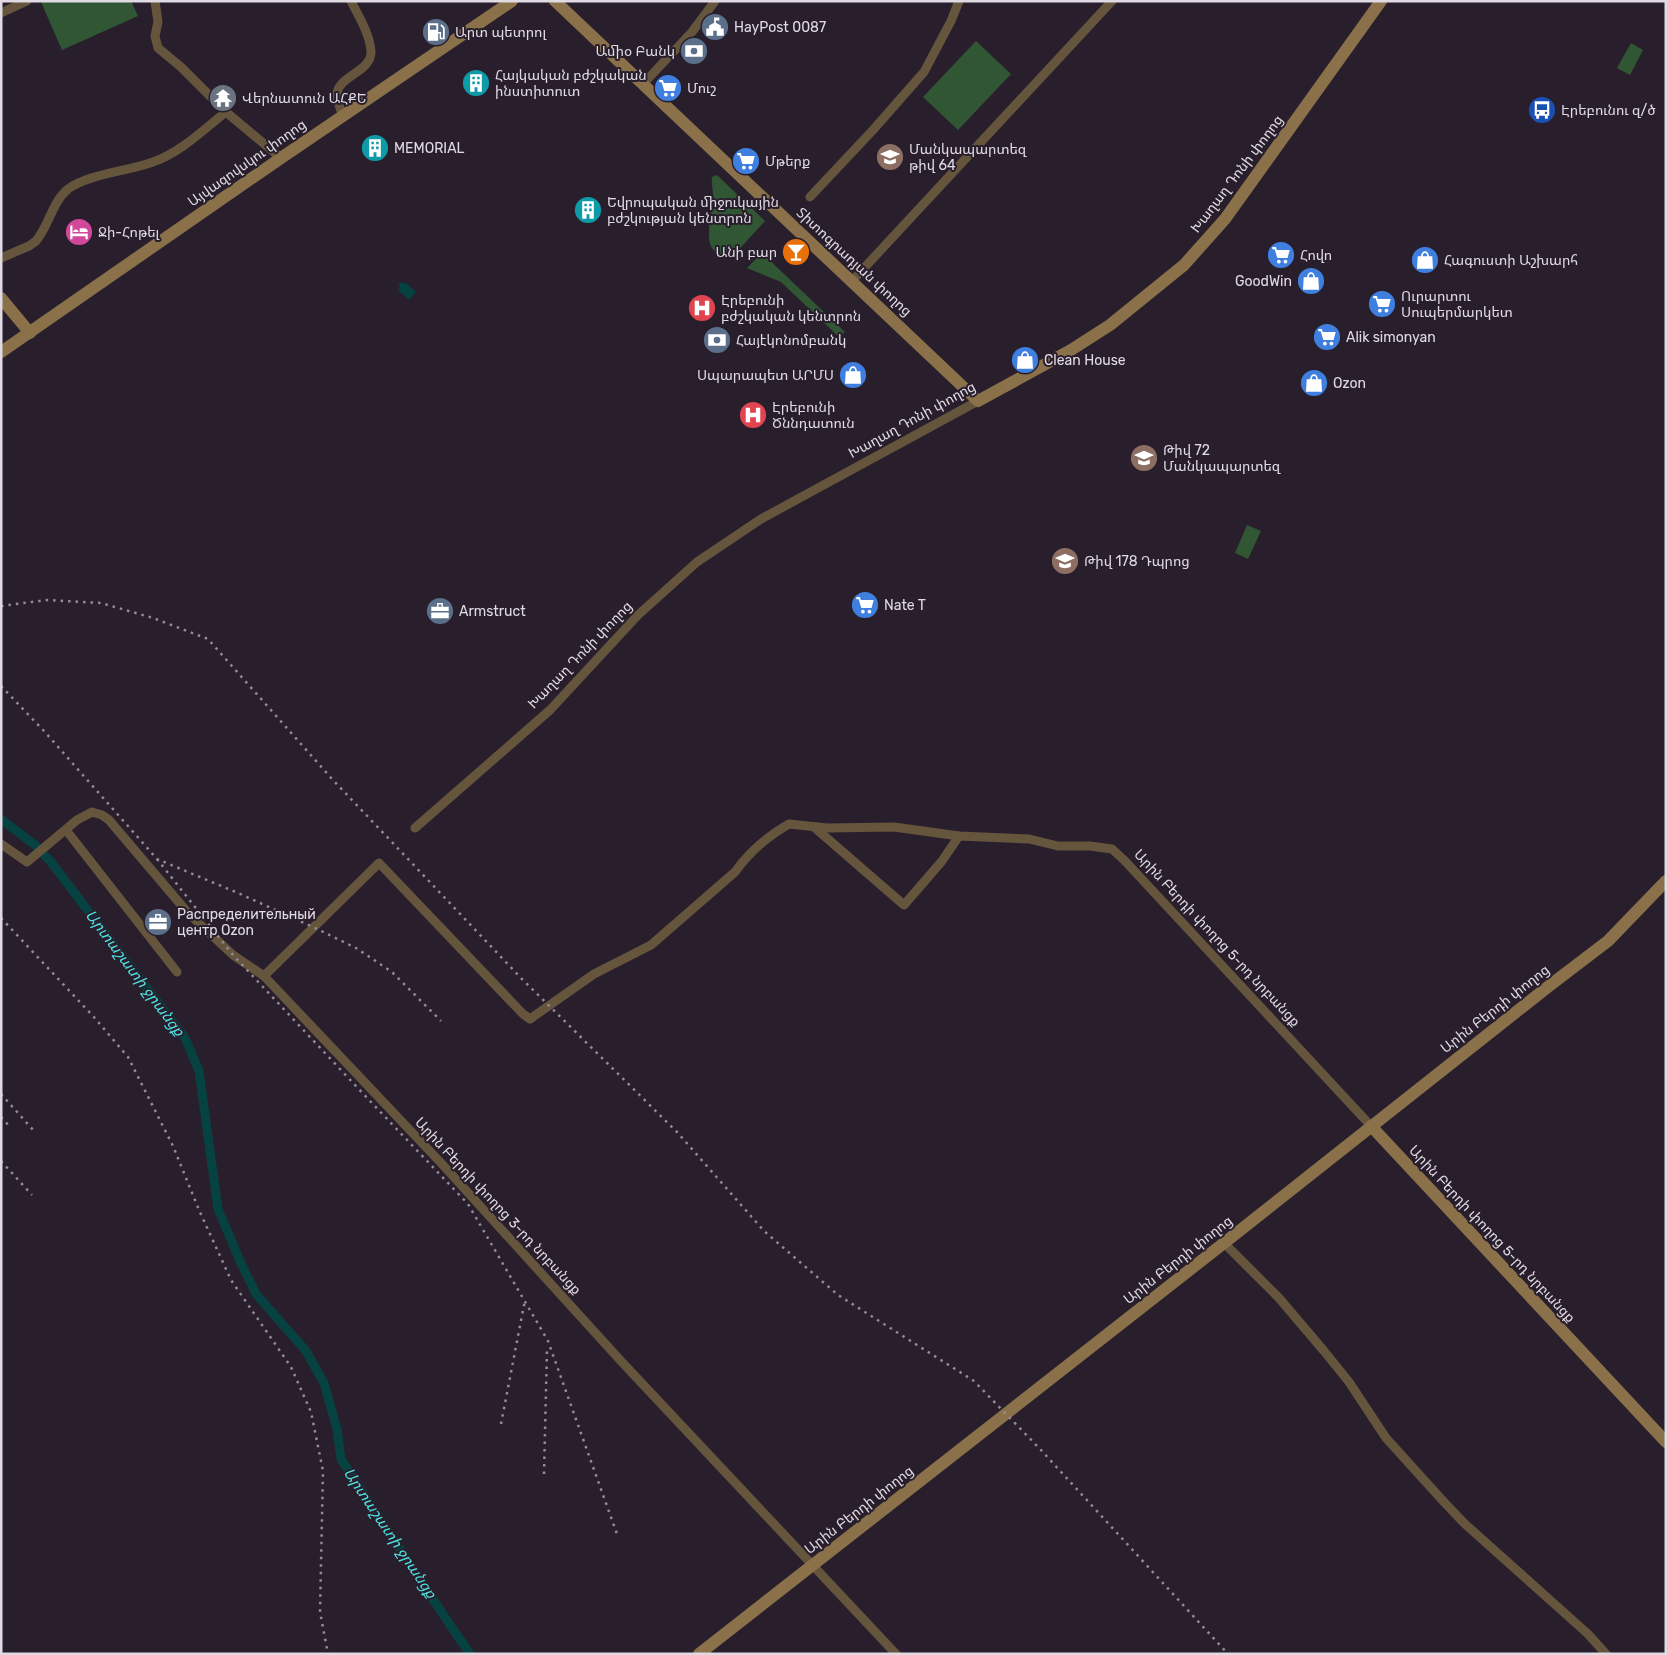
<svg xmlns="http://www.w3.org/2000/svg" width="1667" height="1655" font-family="Rubik,'Noto Sans Armenian',sans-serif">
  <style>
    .green { fill: #305634 }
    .water { fill: #074242 }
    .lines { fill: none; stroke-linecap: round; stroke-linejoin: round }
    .canal { stroke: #074242; stroke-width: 9 }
    .street { stroke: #65553d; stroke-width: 9 }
    .secondary { stroke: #8a714a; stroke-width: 12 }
    .rail { stroke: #938b96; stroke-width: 2.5; stroke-dasharray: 2.5 5; stroke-linecap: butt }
    .labels { text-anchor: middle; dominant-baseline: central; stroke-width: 4; stroke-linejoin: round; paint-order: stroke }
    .poi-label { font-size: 14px; fill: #e0dae3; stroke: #291f2c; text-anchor: start }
    .street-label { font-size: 14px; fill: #e0dae3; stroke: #291f2c }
    .water-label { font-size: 15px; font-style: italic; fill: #4ee1e2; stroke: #291f2c }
  </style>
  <rect width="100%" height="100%" fill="#291f2c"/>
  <!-- green -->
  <g class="green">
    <path d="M42 1H131L138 16 62 50 41 2Z"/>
    <path d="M976 41 1011 74 958 130 923 97Z"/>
    <path d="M1631 43 1643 50 1630 75 1617 68Z"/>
    <path d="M717 175 765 221 733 256C698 259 711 221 713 201 714 192 711 185 712 177Z"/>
    <path d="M762 253 845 332 839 337 781 282 747 268Z"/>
    <path d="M1247 525 1261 531 1248 559 1235 553Z"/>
  </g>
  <!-- water -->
  <path class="water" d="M401 282 404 284 405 282 416 292 409 300 398 290 400 287 398 285Z"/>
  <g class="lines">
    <!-- canal -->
    <path class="canal" d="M1 819 35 845 51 862 185 1038 199 1071 218 1209 240 1261 256 1294 306 1351 324 1383 337 1429 341 1459 444 1616 470 1654"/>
    <!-- street -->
    <g class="street">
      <path d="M155 1 158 22 155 36 158 48 181 67 226 112 281 158"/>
      <path d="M1 13 27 1"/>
      <path d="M643 84 692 32 715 1"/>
      <path d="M343 116C341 110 336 100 337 93 340 75 371 72 371 52 370 34 359 17 351 1"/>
      <path d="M810 197 873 130 924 72 951 21 959 1"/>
      <path d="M1 258 29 246 36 241C49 226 52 202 68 189 88 174 129 171 153 162 180 153 203 130 226 112"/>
      <path d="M852 281 1112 1"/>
      <path d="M814 827 904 905 942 861 959 836"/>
      <path d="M415 828 550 710 638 615 697 562 761 519 978 401"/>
      <path d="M66 830 177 972"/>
      <path d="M1 844 27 862 77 820 92 812 102 815 109 820 188 913 233 955 264 976 442 1164 620 1360 896 1654"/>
      <path d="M264 976 379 863 523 1014 530 1019 594 974 651 945 735 872C749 852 768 836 789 824L827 828 894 827 959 836 1029 839 1058 846H1090L1112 849 1125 861 1371 1126"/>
      <path d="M1224 1243 1279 1298 1324 1351 1349 1382 1386 1438 1444 1502 1465 1524 1588 1634 1606 1654"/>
    </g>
    <!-- secondary -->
    <g class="secondary">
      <path d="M555 1 978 401 1071 350 1110 325 1184 265 1225 219 1381 1"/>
      <path d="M1 298 30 333"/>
      <path d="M1 352 281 158 512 1"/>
      <path d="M1371 1126 1666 1442"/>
      <path d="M699 1654 1224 1243 1549 986 1608 941 1666 881"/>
    </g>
    <!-- rail -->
    <g class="rail">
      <path d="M1 606 47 600 101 603 153 618 208 639 332 779 520 977 677 1132 764 1231 838 1295 974 1381 1040 1449 1228 1654"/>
      <path d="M1 686 44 731 157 859 238 893 313 927 356 948 392 972 441 1021"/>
      <path d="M157 859 233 955 370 1101 468 1204 548 1341 617 1534"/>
      <path d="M1 918 93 1016 128 1057 173 1146 199 1210 231 1280 291 1367 311 1412 323 1471 320 1612 328 1654"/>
      <path d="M1 1094 34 1131"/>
      <path d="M1 1117 11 1128"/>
      <path d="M1 1161 32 1195"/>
      <path d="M501 1424 525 1300"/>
      <path d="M544 1474 547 1349"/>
    </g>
  </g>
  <!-- icons -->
  <defs>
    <symbol id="civic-disc" viewBox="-11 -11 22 22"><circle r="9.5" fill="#5c6f8a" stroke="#291f2c"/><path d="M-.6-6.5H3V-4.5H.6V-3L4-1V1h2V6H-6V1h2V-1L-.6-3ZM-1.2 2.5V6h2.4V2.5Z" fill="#fff"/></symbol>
    <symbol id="fuel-disc" viewBox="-11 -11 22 22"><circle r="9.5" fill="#5c6f8a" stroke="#291f2c"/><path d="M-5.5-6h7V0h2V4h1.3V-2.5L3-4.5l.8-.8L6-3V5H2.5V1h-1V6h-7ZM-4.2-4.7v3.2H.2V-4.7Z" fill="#fff"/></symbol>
    <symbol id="bank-disc" viewBox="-11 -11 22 22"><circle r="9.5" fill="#5c6f8a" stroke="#291f2c"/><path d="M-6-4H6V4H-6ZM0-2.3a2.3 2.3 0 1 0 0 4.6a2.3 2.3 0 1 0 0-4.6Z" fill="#fff"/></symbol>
    <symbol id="building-disc" viewBox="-11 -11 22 22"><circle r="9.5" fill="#0f9aa8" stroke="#291f2c"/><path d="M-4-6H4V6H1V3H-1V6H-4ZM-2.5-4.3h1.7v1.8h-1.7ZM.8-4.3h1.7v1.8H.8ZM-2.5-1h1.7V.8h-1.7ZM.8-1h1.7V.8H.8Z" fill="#fff"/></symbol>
    <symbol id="supermarket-disc" viewBox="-11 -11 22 22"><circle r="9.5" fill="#3f7fe0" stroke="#291f2c"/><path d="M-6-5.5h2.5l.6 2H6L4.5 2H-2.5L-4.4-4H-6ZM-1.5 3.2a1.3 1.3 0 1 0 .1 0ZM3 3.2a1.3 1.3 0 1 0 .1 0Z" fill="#fff"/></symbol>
    <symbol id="temple-disc" viewBox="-11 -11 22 22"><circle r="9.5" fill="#6b7280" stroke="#291f2c"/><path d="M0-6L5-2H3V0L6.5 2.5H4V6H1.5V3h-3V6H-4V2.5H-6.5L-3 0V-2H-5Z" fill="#fff"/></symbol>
    <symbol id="bus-disc" viewBox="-11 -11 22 22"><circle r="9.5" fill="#1a4fb4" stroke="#291f2c"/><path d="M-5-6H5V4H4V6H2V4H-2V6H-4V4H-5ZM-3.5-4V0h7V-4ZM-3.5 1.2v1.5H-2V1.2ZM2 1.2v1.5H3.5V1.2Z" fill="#fff"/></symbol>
    <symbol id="school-disc" viewBox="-11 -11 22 22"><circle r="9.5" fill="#8d6e63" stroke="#291f2c"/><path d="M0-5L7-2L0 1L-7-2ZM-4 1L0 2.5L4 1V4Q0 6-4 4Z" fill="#fff"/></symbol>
    <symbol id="hotel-disc" viewBox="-11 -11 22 22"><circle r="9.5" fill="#d1479c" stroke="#291f2c"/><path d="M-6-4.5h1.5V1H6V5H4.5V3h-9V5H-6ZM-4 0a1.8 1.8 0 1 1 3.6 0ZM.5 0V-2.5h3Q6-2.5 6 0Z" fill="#fff"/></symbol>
    <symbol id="bar-disc" viewBox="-11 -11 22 22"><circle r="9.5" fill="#e8710a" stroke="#291f2c"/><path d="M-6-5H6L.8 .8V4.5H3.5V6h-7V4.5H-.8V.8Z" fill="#fff"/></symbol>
    <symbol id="shop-disc" viewBox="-11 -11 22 22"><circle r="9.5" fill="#3f7fe0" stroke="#291f2c"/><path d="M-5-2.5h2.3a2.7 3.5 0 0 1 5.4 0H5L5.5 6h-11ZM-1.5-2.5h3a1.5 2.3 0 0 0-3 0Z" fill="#fff"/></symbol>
    <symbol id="hospital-disc" viewBox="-11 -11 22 22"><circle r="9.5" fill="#e0444e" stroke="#291f2c"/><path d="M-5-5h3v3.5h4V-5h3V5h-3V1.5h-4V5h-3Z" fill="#fff"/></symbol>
    <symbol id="office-disc" viewBox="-11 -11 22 22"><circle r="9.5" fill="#5c6f8a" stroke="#291f2c"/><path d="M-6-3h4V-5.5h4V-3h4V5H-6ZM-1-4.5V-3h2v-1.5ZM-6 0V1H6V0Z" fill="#fff"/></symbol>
  </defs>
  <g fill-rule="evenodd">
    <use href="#civic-disc" x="699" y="11" width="32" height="32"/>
    <use href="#fuel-disc" x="420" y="16" width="32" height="32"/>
    <use href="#bank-disc" x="678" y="35" width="32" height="32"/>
    <use href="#building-disc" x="460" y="67" width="32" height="32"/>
    <use href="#supermarket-disc" x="652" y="72" width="32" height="32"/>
    <use href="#temple-disc" x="207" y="82" width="32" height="32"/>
    <use href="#bus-disc" x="1526" y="94" width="32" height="32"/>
    <use href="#building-disc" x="359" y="132" width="32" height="32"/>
    <use href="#school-disc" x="874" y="141" width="32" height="32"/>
    <use href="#supermarket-disc" x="730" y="145" width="32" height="32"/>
    <use href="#building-disc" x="572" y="194" width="32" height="32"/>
    <use href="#hotel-disc" x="63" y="216" width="32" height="32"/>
    <use href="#bar-disc" x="780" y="236" width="32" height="32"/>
    <use href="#supermarket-disc" x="1265" y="239" width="32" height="32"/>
    <use href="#shop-disc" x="1409" y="244" width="32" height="32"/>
    <use href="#shop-disc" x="1295" y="265" width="32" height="32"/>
    <use href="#supermarket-disc" x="1366" y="288" width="32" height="32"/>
    <use href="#hospital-disc" x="686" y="292" width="32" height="32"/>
    <use href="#supermarket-disc" x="1311" y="321" width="32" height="32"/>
    <use href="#bank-disc" x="701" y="324" width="32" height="32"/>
    <use href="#shop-disc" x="1009" y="344" width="32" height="32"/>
    <use href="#shop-disc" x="837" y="359" width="32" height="32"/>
    <use href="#shop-disc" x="1298" y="367" width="32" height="32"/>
    <use href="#hospital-disc" x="737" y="399" width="32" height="32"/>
    <use href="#school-disc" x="1128" y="442" width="32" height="32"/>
    <use href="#school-disc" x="1049" y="545" width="32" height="32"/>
    <use href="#supermarket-disc" x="849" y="589" width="32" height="32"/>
    <use href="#office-disc" x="424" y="595" width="32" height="32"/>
    <use href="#office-disc" x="142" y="906" width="32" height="32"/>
  </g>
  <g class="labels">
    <!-- poi labels -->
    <g class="poi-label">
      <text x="734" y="27">HayPost 0087</text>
      <text x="455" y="32">Արտ պետրոլ</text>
      <text x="675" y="51" text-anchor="end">Ամիօ Բանկ</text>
      <text x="495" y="75">Հայկական բժշկական<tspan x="495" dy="16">ինստիտուտ</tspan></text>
      <text x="687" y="88">Մուշ</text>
      <text x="242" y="98">Վերնատուն ԱՀՔԵ</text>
      <text x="1561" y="110">Էրեբունու զ/ծ</text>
      <text x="394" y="148">MEMORIAL</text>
      <text x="909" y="149">Մանկապարտեզ<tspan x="909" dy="16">թիվ 64</tspan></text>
      <text x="765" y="161">Մթերք</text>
      <text x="607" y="202">Եվրոպական միջուկային<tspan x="607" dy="16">բժշկության կենտրոն</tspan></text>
      <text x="98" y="232">Ջի-Հոթել</text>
      <text x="777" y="252" text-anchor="end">Անի բար</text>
      <text x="1300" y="255">Հովո</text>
      <text x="1444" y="260">Հագուստի Աշխարհ</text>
      <text x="1292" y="281" text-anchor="end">GoodWin</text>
      <text x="1401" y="296">Ուրարտու<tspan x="1401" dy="16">Սուպերմարկետ</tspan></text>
      <text x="721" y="300">Էրեբունի<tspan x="721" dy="16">բժշկական կենտրոն</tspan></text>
      <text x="1346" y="337">Alik simonyan</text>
      <text x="736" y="340">Հայէկոնոմբանկ</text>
      <text x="1044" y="360">Clean House</text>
      <text x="834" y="375" text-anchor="end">Սպարապետ ԱՐՄՍ</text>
      <text x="1333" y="383">Ozon</text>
      <text x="772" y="407">Էրեբունի<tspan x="772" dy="16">Ծննդատուն</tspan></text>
      <text x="1163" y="450">Թիվ 72<tspan x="1163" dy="16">Մանկապարտեզ</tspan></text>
      <text x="1084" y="561">Թիվ 178 Դպրոց</text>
      <text x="884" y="605">Nate T</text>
      <text x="459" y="611">Armstruct</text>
      <text x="177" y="914">Распределительный<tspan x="177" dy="16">центр Ozon</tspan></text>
    </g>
    <!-- street labels -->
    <g class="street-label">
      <text transform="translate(247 163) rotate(-35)">Այվազովսկու փողոց</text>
      <text transform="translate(1237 174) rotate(-53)">Խաղաղ Դոնի փողոց</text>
      <text transform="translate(854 262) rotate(43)">Տիտոգրադյան փողոց</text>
      <text transform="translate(912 420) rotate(-29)">Խաղաղ Դոնի փողոց</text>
      <text transform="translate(580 655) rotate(-46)">Խաղաղ Դոնի փողոց</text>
      <text transform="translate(1217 938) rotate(47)">Արին Բերդի փողոց 5-րդ նրբանցք</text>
      <text transform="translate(1495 1009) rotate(-38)">Արին Բերդի փողոց</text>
      <text transform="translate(498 1206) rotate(47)">Արին Բերդի փողոց 3-րդ նրբանցք</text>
      <text transform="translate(1492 1234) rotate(47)">Արին Բերդի փողոց 5-րդ նրբանցք</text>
      <text transform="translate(1178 1260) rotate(-38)">Արին Բերդի փողոց</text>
      <text transform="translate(859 1510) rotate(-38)">Արին Բերդի փողոց</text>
    </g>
    <!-- water labels -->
    <g class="water-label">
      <text transform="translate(135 973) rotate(53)">Արտաշատի ջրանցք</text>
      <text transform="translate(390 1533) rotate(56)">Արտաշատի ջրանցք</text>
    </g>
  </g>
  <!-- border -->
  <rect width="1667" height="1655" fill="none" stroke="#e0dae3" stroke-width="5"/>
</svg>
